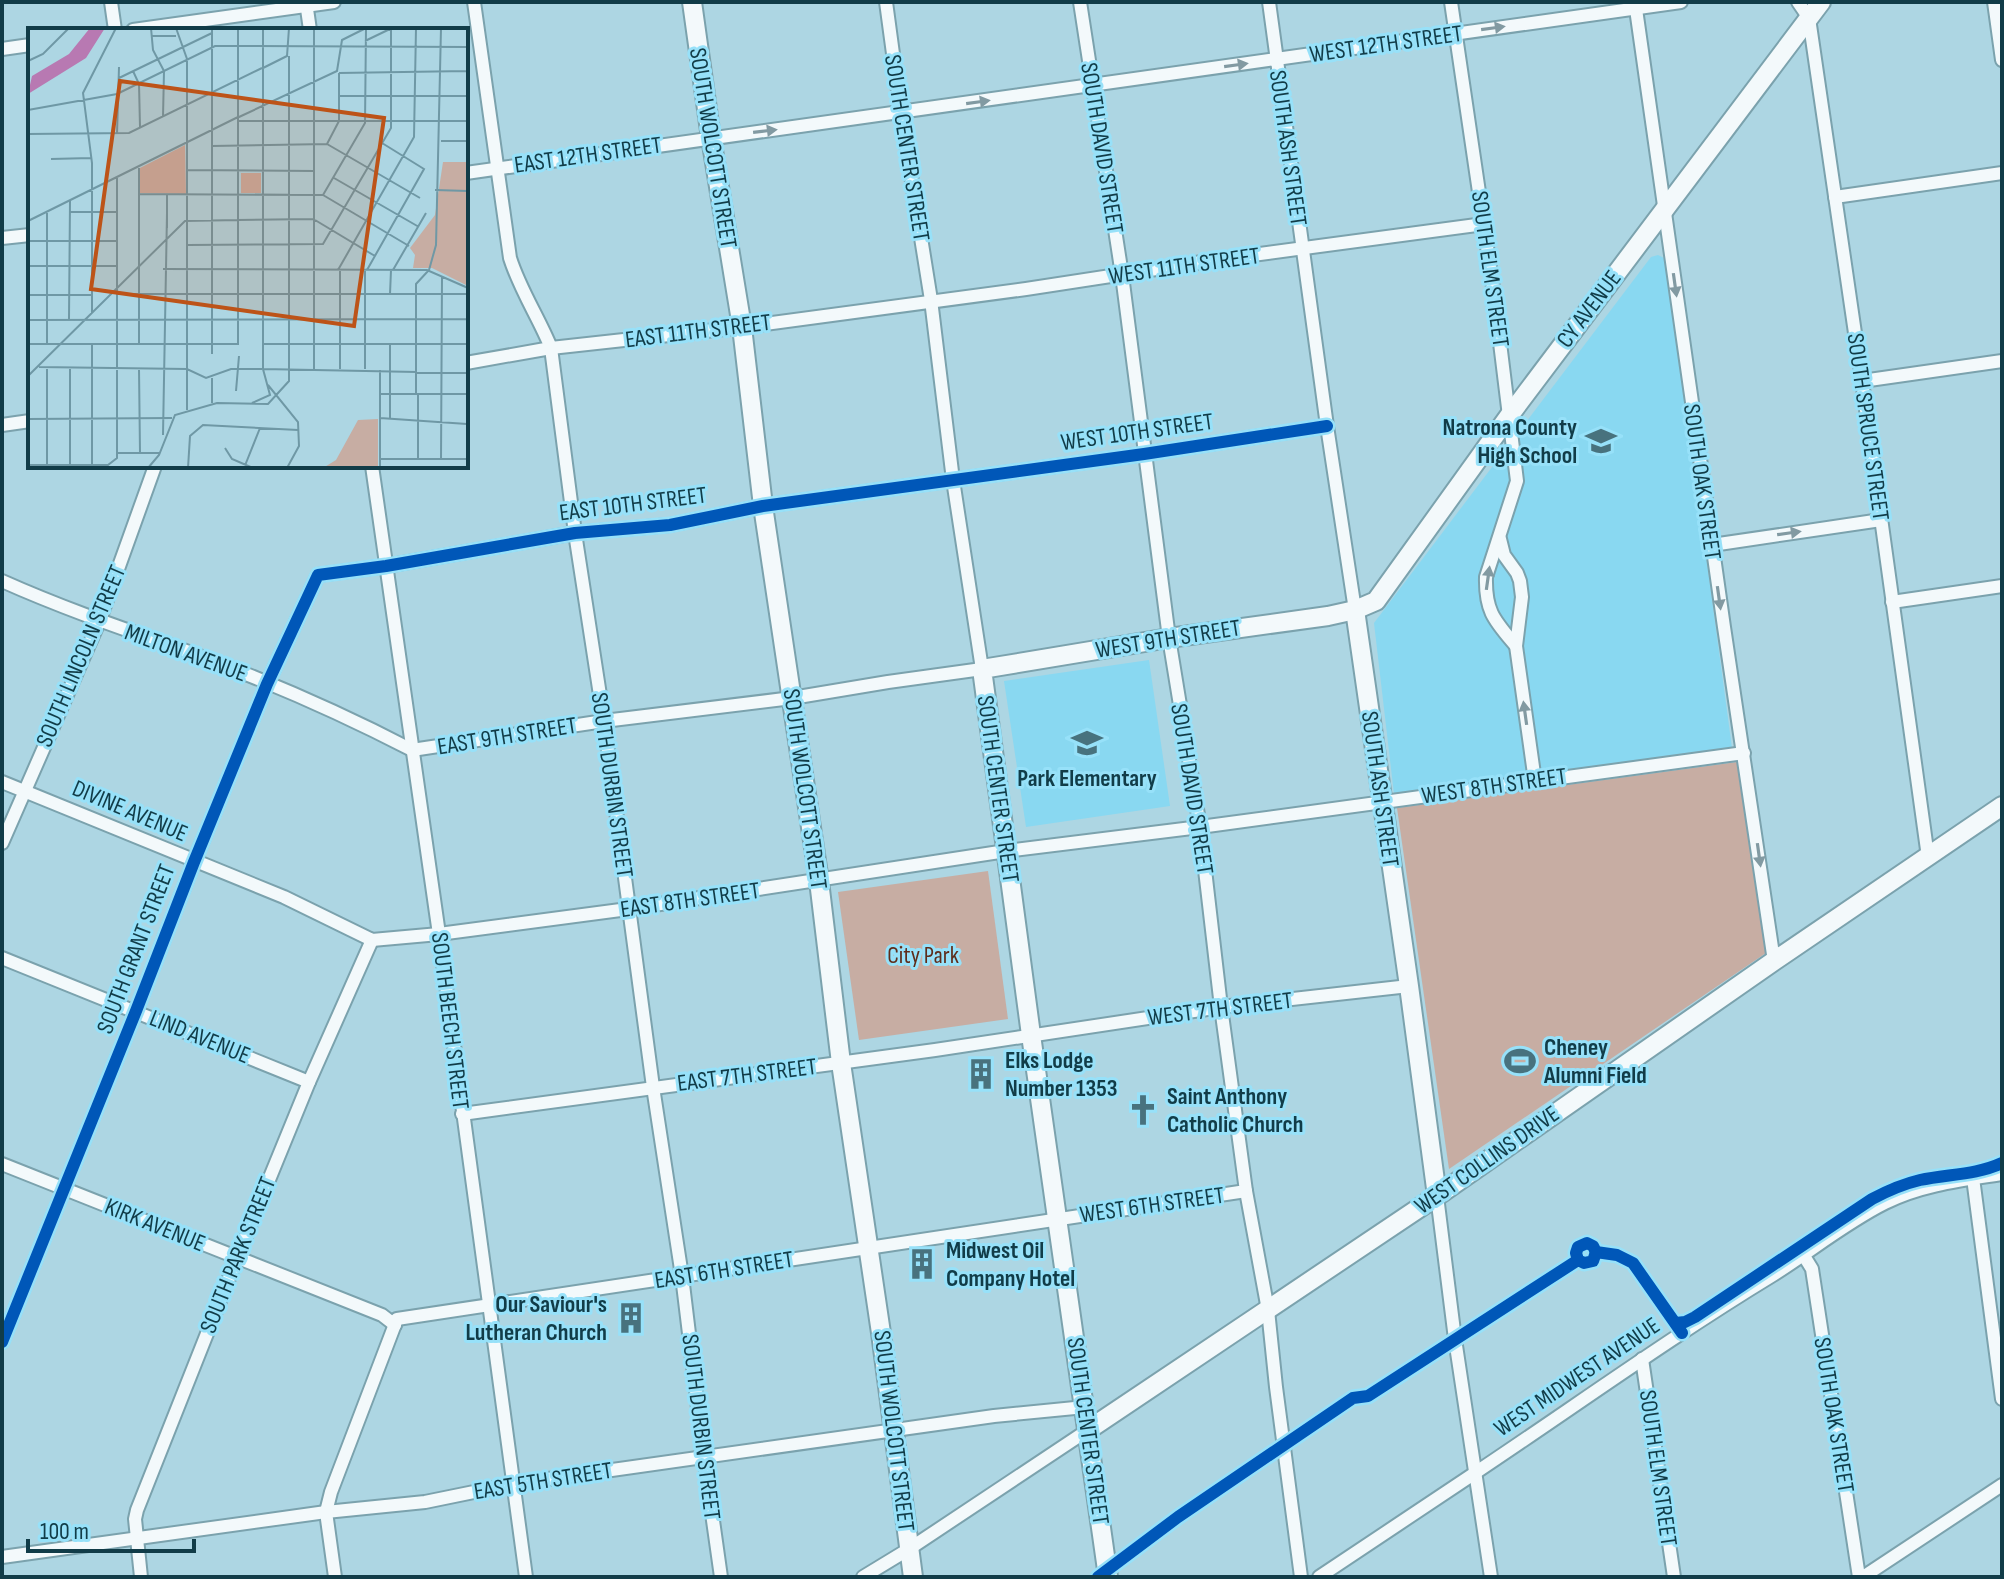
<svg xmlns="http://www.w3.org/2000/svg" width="2004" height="1579" font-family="'Sofia Sans Condensed',sans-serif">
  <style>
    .built { fill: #89d8f1 }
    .green { fill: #c7ada3 }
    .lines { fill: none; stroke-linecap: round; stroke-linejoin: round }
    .street-casing { stroke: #7ba2ad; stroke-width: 16 }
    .secondary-casing { stroke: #7ba2ad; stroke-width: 22 }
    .street { stroke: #f3f9fb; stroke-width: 12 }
    .secondary { stroke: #f3f9fb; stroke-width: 18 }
    .cycleway-casing { stroke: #97e1f9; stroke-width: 17 }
    .cycleway { stroke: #0057b8; stroke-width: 12 }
    .oneway { fill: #829aa2 }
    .labels { text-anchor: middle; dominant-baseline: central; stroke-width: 6; stroke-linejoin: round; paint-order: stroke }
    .street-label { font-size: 24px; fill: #113c48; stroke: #97e1f9 }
    .poi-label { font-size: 24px; font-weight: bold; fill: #113c48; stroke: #97e1f9; text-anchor: start }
    .park-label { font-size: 24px; fill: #5e2c1a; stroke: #97e1f9 }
    .inset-road { fill: none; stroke: #6f98a5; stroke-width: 2 }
    .view { fill: #bd5318; fill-opacity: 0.15; stroke: #bd5318; stroke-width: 4 }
    .inset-edge { fill: none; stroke: #113c48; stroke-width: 4 }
  </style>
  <rect width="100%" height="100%" fill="#add6e3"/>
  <!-- built -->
  <g class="built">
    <path d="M1658 255 1666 259 1732 748 1394 794 1374 623 1651 257Z"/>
    <path d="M1149 660 1170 806 1026 827 1004 681Z"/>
  </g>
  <!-- green -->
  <g class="green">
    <path d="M1737 762 1766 953 1449 1169 1397 808Z"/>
    <path d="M988 871 1008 1019 859 1040 838 892Z"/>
  </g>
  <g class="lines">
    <defs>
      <g id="street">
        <path d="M111 2 115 30"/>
        <path d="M306 2 310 30"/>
        <path d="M474 2 510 258C520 290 539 318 551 348L575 533 604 721 653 1087 682 1276 704 1457 721 1577"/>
        <path d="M1080 2 1122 275 1169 638 1200 827 1221 1007 1246 1191 1268 1310 1276 1387 1301 1577"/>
        <path d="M1269 2 1327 426 1355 610"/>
        <path d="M1451 2 1494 294 1517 481 1486 577C1485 612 1495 621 1516 646"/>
        <path d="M1635 2 1724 627 1774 961"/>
        <path d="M1798 2 1809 18 1862 381 1928 857"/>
        <path d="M1994 2 2002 60"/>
        <path d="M133 30 334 2"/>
        <path d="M2 49 30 45"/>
        <path d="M466 173 1681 2"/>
        <path d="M1835 197 2002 173"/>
        <path d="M2 238 30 235"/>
        <path d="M466 363 551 348 742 327 1026 289 1215 260 1484 224"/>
        <path d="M1862 381 2002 361"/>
        <path d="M2 425 30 421"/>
        <path d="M372 466 439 934 526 1577"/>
        <path d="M1500 539 1504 555 1517 573 1520 581 1522 597 1516 646 1535 781"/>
        <path d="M1712 545 1881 520"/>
        <path d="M2 581C60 607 118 627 178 648 258 677 337 711 412 750"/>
        <path d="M1892 602 2002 586"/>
        <path d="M412 750 604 721 792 698 888 682 982 669 953 480 931 300 901 113 886 2"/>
        <path d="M2 782 284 897 372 940 439 934 628 909 1006 851 1200 827 1744 753"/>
        <path d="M2 843 99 622 155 466"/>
        <path d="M2 958 309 1082"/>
        <path d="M462 1114 935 1050 1221 1007 1409 986"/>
        <path d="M2 1164 382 1315 395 1325"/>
        <path d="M1973 1178 2002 1399"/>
        <path d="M1437 1196 1455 1339 1491 1577"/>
        <path d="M1804 1256 1812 1269 1859 1577"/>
        <path d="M2 1342 136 1011 194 862 267 684 318 575 386 566 575 533 670 525 763 506 1144 454 1327 426"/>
        <path d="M1642 1359 1674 1577"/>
        <path d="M2 1557 326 1512 425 1502 513 1484 994 1416 1085 1407"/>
        <path d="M141 1577 135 1519 137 1510 237 1258 309 1082 372 940"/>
        <path d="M335 1577 326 1512 331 1492 397 1319C680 1275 963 1232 1246 1191"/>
        <path d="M863 1577 909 1549 1088 1430"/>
        <path d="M1319 1577C1371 1542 1423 1508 1475 1473 1574 1407 1671 1337 1773 1275 1810 1252 1845 1223 1885 1203 1920 1185 1963 1180 2002 1174"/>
        <path d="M1863 1577 2002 1485"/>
      </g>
      <g id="secondary">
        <path d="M692 2 711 138 742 327 763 506 819 881 841 1063 881 1333 913 1577"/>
        <path d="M1355 610 1409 986 1437 1196"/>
        <path d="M1088 1430 1437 1196 1774 961 2002 806"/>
        <path d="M1108 1577 1031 1035 982 669 1169 638 1328 616 1355 610 1376 601 1509 416 1821 2"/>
      </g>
    </defs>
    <!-- street casing -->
    <use href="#street" class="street-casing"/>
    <!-- secondary casing -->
    <use href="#secondary" class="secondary-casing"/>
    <!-- street -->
    <use href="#street" class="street"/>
    <!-- secondary -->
    <use href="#secondary" class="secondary"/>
    <defs>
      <g id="cycleway">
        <path d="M1578 1260 1576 1253 1578 1247 1587 1243 1593 1246 1596 1252 1617 1255 1633 1263 1682 1333"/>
        <path d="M1676 1323 1685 1322 1695 1317 1872 1199C1887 1191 1903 1184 1920 1180 1948 1174 1976 1175 2002 1163"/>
        <path d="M2 1342 136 1011 194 862 267 684 318 575 386 566 575 533 670 525 763 506 1144 454 1327 426"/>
        <path d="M1098 1577 1178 1517 1353 1398 1368 1396 1578 1260 1584 1263 1593 1261 1596 1252"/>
      </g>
    </defs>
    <!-- cycleway casing -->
    <use href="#cycleway" class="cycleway-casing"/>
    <!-- cycleway -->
    <use href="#cycleway" class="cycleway"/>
  </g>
  <!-- one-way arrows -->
  <defs><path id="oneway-solid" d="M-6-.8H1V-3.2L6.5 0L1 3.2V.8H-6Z" transform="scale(2)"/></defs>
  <g class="oneway">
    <use href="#oneway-solid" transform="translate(1493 28) rotate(-8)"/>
    <use href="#oneway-solid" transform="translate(1236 65) rotate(-8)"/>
    <use href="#oneway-solid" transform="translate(978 102) rotate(-8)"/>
    <use href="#oneway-solid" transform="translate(765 131) rotate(-7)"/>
    <use href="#oneway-solid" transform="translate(1675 285) rotate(82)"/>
    <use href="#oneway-solid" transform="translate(1789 533) rotate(-8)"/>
    <use href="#oneway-solid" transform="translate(1488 578) rotate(-82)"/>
    <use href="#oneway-solid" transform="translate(1719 598) rotate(82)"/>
    <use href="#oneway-solid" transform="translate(1525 713) rotate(-98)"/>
    <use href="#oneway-solid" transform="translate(1759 855) rotate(82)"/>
  </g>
  <!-- icons -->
  <defs>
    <symbol id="school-bare" viewBox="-9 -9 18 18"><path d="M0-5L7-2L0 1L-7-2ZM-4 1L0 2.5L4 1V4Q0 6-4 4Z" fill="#48727e" stroke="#97e1f9" stroke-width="2.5" paint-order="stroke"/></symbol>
    <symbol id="stadium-bare" viewBox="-9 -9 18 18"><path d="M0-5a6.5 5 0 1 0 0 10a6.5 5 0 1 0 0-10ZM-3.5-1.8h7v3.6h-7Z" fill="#48727e" stroke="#97e1f9" stroke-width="2.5" paint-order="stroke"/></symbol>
    <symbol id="building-bare" viewBox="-9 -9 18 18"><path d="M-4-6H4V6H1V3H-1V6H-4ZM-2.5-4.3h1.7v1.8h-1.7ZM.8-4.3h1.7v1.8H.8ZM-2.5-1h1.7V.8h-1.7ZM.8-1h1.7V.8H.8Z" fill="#48727e" stroke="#97e1f9" stroke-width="2.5" paint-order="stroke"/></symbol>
    <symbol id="church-bare" viewBox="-9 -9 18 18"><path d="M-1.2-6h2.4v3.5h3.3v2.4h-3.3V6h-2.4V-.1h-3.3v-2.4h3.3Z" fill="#48727e" stroke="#97e1f9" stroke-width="2.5" paint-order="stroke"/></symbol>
  </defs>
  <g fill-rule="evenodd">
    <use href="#school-bare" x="1579" y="419" width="44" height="44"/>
    <use href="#school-bare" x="1065" y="721" width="44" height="44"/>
    <use href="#stadium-bare" x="1498" y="1039" width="44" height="44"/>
    <use href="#building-bare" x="959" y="1052" width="44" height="44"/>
    <use href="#church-bare" x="1121" y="1088" width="44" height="44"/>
    <use href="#building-bare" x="900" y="1242" width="44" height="44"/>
    <use href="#building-bare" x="609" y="1296" width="44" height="44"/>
  </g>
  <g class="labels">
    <!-- street labels -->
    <g class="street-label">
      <text transform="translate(1386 44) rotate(-8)">WEST 12TH STREET</text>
      <text transform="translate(713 148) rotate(81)">SOUTH WOLCOTT STREET</text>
      <text transform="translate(907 148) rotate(81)">SOUTH CENTER STREET</text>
      <text transform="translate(1102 148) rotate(81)">SOUTH DAVID STREET</text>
      <text transform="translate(1288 148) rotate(82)">SOUTH ASH STREET</text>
      <text transform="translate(588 155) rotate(-8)">EAST 12TH STREET</text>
      <text transform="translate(1184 266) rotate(-8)">WEST 11TH STREET</text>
      <text transform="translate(1490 269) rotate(82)">SOUTH ELM STREET</text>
      <text transform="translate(1589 309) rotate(-53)">CY AVENUE</text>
      <text transform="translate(698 331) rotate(-7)">EAST 11TH STREET</text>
      <text transform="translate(1868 427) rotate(82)">SOUTH SPRUCE STREET</text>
      <text transform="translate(1137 432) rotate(-8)">WEST 10TH STREET</text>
      <text transform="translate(1702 482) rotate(82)">SOUTH OAK STREET</text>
      <text transform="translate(633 504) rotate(-7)">EAST 10TH STREET</text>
      <text transform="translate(1168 639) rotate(-9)">WEST 9TH STREET</text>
      <text transform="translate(186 653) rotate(20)">MILTON AVENUE</text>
      <text transform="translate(81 656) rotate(-67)">SOUTH LINCOLN STREET</text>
      <text transform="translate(507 736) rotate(-9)">EAST 9TH STREET</text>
      <text transform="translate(612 785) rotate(82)">SOUTH DURBIN STREET</text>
      <text transform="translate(1494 786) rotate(-8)">WEST 8TH STREET</text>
      <text transform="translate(805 789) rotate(82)">SOUTH WOLCOTT STREET</text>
      <text transform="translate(998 789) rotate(82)">SOUTH CENTER STREET</text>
      <text transform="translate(1192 789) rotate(81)">SOUTH DAVID STREET</text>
      <text transform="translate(1380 789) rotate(82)">SOUTH ASH STREET</text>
      <text transform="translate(130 811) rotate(23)">DIVINE AVENUE</text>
      <text transform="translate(690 900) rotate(-8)">EAST 8TH STREET</text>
      <text transform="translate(136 949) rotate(-69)">SOUTH GRANT STREET</text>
      <text transform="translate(1220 1009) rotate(-7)">WEST 7TH STREET</text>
      <text transform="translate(450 1021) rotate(83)">SOUTH BEECH STREET</text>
      <text transform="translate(200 1037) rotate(22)">LIND AVENUE</text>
      <text transform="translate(747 1075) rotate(-7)">EAST 7TH STREET</text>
      <text transform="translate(1487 1160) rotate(-35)">WEST COLLINS DRIVE</text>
      <text transform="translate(1152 1205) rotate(-8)">WEST 6TH STREET</text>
      <text transform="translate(155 1225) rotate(22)">KIRK AVENUE</text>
      <text transform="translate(238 1255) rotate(-68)">SOUTH PARK STREET</text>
      <text transform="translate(724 1270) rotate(-9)">EAST 6TH STREET</text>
      <text transform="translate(1577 1377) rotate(-34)">WEST MIDWEST AVENUE</text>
      <text transform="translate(1834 1415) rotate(81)">SOUTH OAK STREET</text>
      <text transform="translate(701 1427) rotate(83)">SOUTH DURBIN STREET</text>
      <text transform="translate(894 1431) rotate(83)">SOUTH WOLCOTT STREET</text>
      <text transform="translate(1088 1431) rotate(82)">SOUTH CENTER STREET</text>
      <text transform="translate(1658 1468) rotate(82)">SOUTH ELM STREET</text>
      <text transform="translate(543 1481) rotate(-9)">EAST 5TH STREET</text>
    </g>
    <!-- poi labels -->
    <g class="poi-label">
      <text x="1577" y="427" text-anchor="end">Natrona County<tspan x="1577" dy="28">High School</tspan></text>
      <text x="1087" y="778" text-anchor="middle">Park Elementary</text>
      <text x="1544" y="1047">Cheney<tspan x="1544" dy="28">Alumni Field</tspan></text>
      <text x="1005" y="1060">Elks Lodge<tspan x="1005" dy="28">Number 1353</tspan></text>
      <text x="1167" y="1096">Saint Anthony<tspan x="1167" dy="28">Catholic Church</tspan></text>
      <text x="946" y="1250">Midwest Oil<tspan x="946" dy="28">Company Hotel</tspan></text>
      <text x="607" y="1304" text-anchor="end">Our Saviour's<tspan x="607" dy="28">Lutheran Church</tspan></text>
    </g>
    <!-- park labels -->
    <g class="park-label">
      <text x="923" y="955">City Park</text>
    </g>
  </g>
  <!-- overview -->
  <g transform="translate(28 28)">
    <rect width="440" height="440" fill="#add6e3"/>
    <path d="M350 391V440H295L308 432 330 392Z" fill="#c7ada3"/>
    <path d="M157 117 158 166 112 165V140ZM415 134H439L438 257 404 240H385L387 227 382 220 407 187ZM213 145H233V165H213Z" fill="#c7ada3"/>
    <path d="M62 0H77L58 30 0 66 4 48 41 26Z" fill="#b879b2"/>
    <path class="inset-road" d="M123 0 125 22 136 43 135 89M148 0 159 31V382M184 0V326M286 0V341M439 0V431M0 7V87M123 8H148M337 13 364 0M210 18 440 19M0 33 15 26 41 0M235 40 259 28 261 0M105 43 111 56 112 99M311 45 439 43M91 50 184 5M312 68H439M0 82 89 66 187 18H210M211 89 309 43 314 12 338 0M210 93H439M0 106 101 105 234 40M89 106 91 39M413 113H440M299 116 392 170M299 116 311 93V45M184 118 299 116M23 131 63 130M111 140V316M159 142 286 143M306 150 391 199M407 162 440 163M111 166 295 167M139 167V200M295 167 337 95 338 0M295 167 381 218M19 183V316M42 184H89M287 192 347 228M0 193 210 89M0 213H88M160 217 295 216 363 100V1M0 238H89M135 241 399 242 440 260M310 242 386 109 388 0M339 242 396 141 354 115M365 242 398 185M89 266H439M362 266 363 242M0 267H64M64 285V135L55 65 88 0M41 291 42 173M0 292 439 291M0 316H210V192L286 191M235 316H439M64 317V439M11 339 159 341 178 350 203 341H234M19 341V440M111 341 112 425M235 341 440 345M312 341V242M337 341V242M352 342V440M0 348 157 193 210 192V0M184 350V375M240 357 270 394 271 418 259 440M208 363 211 328M352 366H439M388 366V256L401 242 408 217 413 0M224 375 242 367 235 341V0M352 390 439 396M362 390V316M0 391 144 390M135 407 139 185M197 420 204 431 225 440M89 425H132M352 431H439M390 431V366M413 431 414 249M0 437H80L89 430V150M42 440V341M120 440 131 427 147 387 189 375 240 376 261 353V28M160 440 162 408 175 397 270 402M216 440 232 400"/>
    <path class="view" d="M92 53 356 90 326 298 63 261Z"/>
    <rect width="440" height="440" class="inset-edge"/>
  </g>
  <!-- border -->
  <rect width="2004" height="1579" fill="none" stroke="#113c48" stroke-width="8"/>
  <!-- scale -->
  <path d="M28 1539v12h166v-12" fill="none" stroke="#113c48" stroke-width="4"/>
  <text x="40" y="1539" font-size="24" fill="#113c48" stroke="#97e1f9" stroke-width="6" paint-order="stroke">100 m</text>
</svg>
